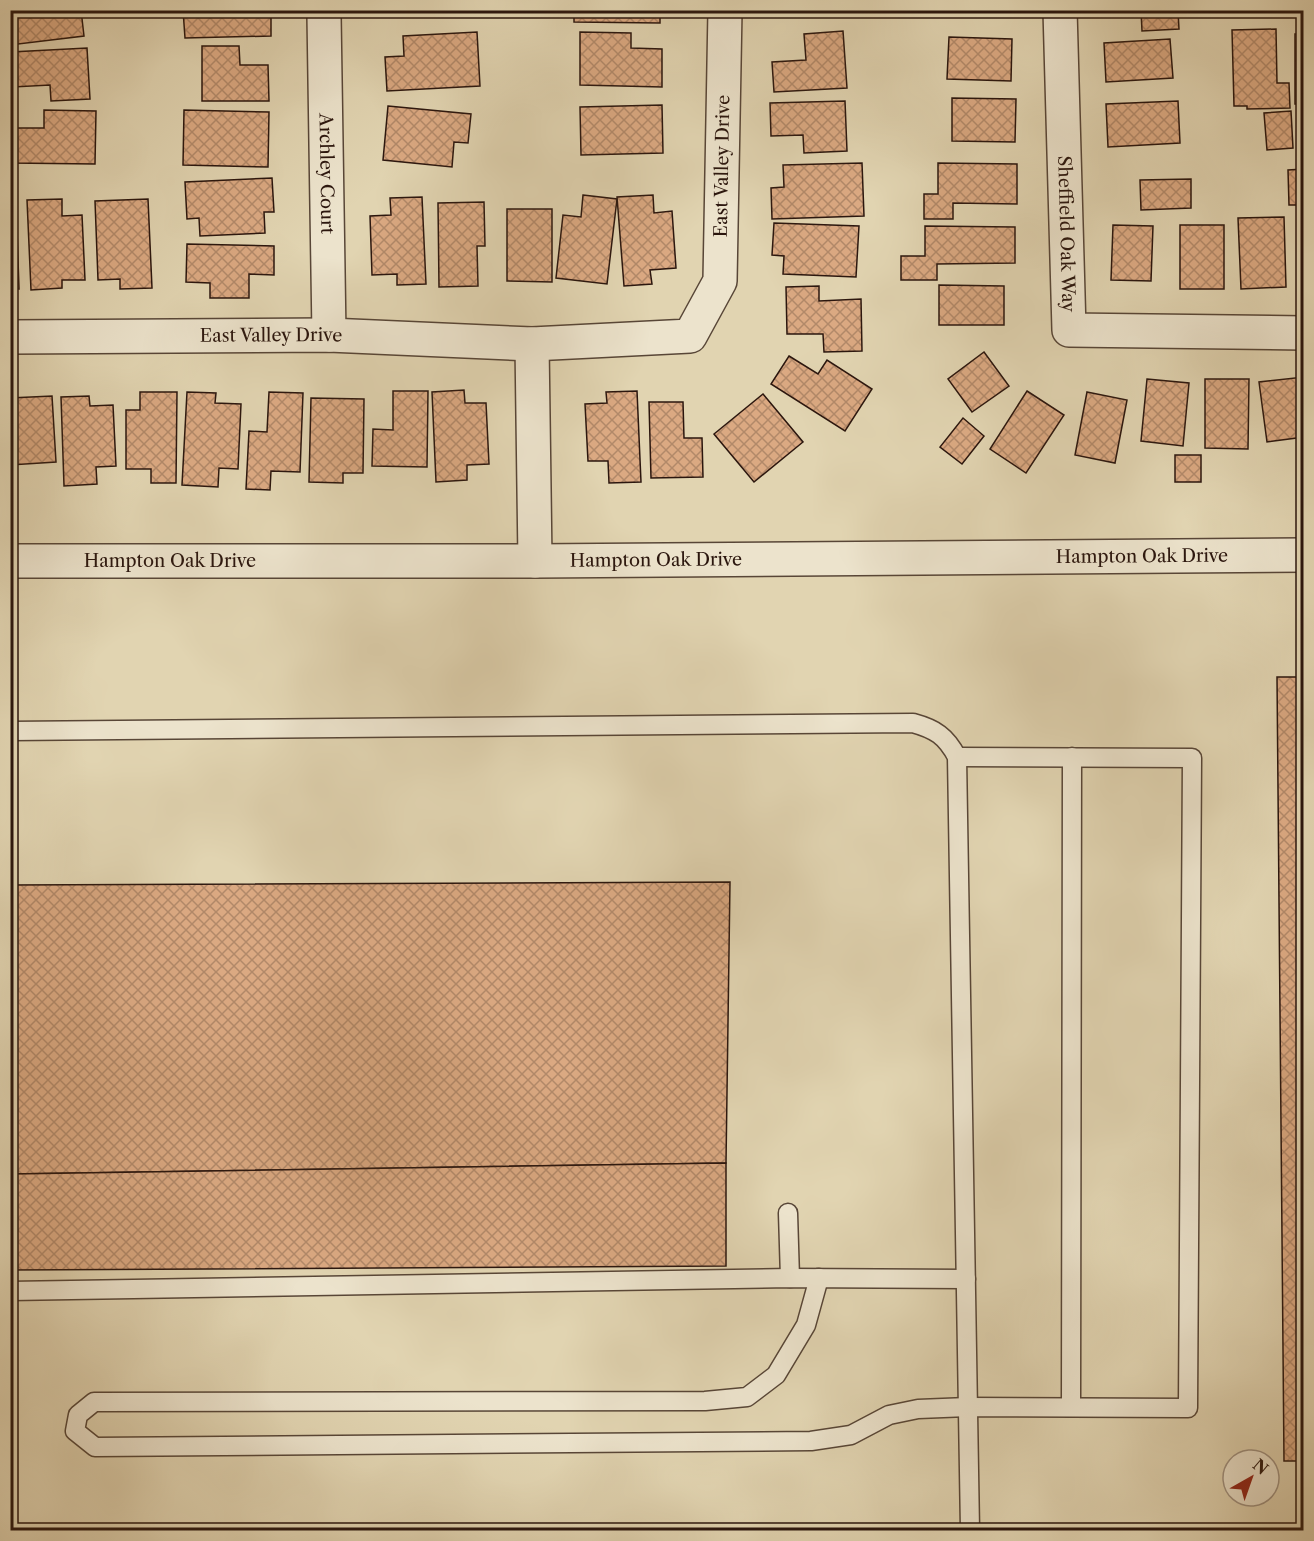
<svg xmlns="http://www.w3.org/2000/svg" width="1314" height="1541" font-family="'Libre Caslon Text',serif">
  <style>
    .building { fill: url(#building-cross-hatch); stroke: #2b160e; stroke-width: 1.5 }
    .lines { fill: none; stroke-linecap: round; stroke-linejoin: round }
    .lane-casing { stroke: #584637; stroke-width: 21 }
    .street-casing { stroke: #584637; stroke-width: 36 }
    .lane { stroke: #ece3cc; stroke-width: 18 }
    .street { stroke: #ece3cc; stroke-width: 33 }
    .labels { text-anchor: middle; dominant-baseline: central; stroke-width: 4.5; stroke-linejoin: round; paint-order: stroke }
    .street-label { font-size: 18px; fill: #2b160e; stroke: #ece3cc }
  </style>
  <defs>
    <pattern id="building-cross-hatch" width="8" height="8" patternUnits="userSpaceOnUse" patternTransform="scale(1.5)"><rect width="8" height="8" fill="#dba982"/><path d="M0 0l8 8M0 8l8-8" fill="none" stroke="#b28969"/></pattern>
  </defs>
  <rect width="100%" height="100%" fill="#e1d4b1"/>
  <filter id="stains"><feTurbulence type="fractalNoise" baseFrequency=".00333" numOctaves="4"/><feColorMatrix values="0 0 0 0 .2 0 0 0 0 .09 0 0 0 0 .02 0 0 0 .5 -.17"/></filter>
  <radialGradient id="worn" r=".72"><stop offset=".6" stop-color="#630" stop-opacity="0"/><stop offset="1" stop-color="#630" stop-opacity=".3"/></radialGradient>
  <!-- building -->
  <g class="building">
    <path d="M81 10 84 36 10 45V11Z"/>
    <path d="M183 10H271V36L185 38Z"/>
    <path d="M426 10H502V15L426 16Z"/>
    <path d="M574 10H660V23L574 22Z"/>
    <path d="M1141 10H1195L1178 11 1179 29 1142 31Z"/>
    <path d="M1276 29 1277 83H1289L1290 108 1247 109V106H1234L1232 30Z"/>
    <path d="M843 31 847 88 774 92 772 62 806 60 804 34Z"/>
    <path d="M477 32 480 86 387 91 385 57 404 56 403 36Z"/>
    <path d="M580 32 631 33V48L662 49V87L580 85Z"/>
    <rect x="1295" y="34" width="9" height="70"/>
    <path d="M949 37 1012 39 1011 81 947 79Z"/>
    <path d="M1170 39 1173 78 1106 82 1104 43Z"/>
    <path d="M202 46H239L240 65H268L269 101H202Z"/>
    <path d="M87 48 90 99 51 101 50 85 13 87 11 52Z"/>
    <path d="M952 98 1016 99 1015 142 952 141Z"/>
    <path d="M845 101 847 151 804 153 803 135 771 136 770 103Z"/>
    <path d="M1178 101 1180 143 1108 147 1106 104Z"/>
    <path d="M662 105 663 153 581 155 580 107Z"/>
    <path d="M388 106 471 114 468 143 454 142 452 167 383 160Z"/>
    <path d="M44 110 96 111 95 164 10 163V128H44Z"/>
    <path d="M184 110 269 112 268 167 183 165Z"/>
    <path d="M1291 111 1293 148 1267 150 1264 113Z"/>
    <path d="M862 163 864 216 772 219 771 188 784 187 783 165Z"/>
    <path d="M938 163 1017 164V204L953 203V219H924V194H938Z"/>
    <path d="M1304 169V205H1289L1288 170Z"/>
    <path d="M272 178 274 212H264L265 233 200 236 199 218 187 219 185 182Z"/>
    <path d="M1191 179V208L1141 210 1140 180Z"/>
    <path d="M583 195 617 199 607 284 556 278 563 215 581 217Z"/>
    <path d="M653 195 654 213 672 211 676 268 650 270 652 284 624 286 617 197Z"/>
    <path d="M422 197 426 284 397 285V274L372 275 370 216 391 215 390 198Z"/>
    <path d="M62 199V216L82 215 85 280H62V288L31 290 27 200Z"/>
    <path d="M148 199 152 288 120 289V279L98 280 95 201Z"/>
    <path d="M10 201H16L19 289H10Z"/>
    <path d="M484 202 485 246H477L478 286 439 287 438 203Z"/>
    <path d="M507 209H552V282L507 281Z"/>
    <path d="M1284 217 1286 287 1241 289 1238 218Z"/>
    <path d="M774 223 859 226 856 277 783 274 784 256 772 255Z"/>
    <path d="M1113 225 1153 226 1151 281 1111 280Z"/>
    <rect x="1180" y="225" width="44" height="64"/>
    <path d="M925 226 1015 227V263L937 264V280H901V256H925Z"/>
    <path d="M187 244 274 246V275L249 274V298H210V283L186 282Z"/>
    <path d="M939 285 1004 286V325H939Z"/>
    <path d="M819 286V301L861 299 862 351 824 352 823 334H787L786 287Z"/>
    <path d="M984 352 1009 386 972 412 948 379Z"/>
    <path d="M789 356 818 374 827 360 872 389 845 431 771 384Z"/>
    <path d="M1304 377V437L1267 442 1259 382Z"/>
    <path d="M1147 379 1189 383 1183 446 1141 441Z"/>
    <path d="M1205 379H1249L1248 449 1205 448Z"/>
    <path d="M464 390 465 403H486L489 464 467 465V480L436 482 432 392Z"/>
    <path d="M393 391H428L427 467 372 466 373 429 393 430Z"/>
    <path d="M637 391 641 482 609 483 608 461H588L585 404 607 403 606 392Z"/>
    <path d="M1027 391 1064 415 1026 473 990 449Z"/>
    <path d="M140 392H177L176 483H151V469H126V410H140Z"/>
    <path d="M187 392 216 393 215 403 241 404 238 469 219 468 218 487 182 485Z"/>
    <path d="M269 392 303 393 300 472 271 471 270 490 246 489 249 431 267 432Z"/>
    <path d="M1087 392 1127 400 1115 463 1075 455Z"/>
    <path d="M763 394 803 442 754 482 714 434Z"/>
    <path d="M52 396 56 462 10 465V398Z"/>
    <path d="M89 396 90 406 113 405 116 466 96 467 97 484 64 486 61 397Z"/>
    <path d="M311 398 364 399 363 473H343V483L309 482Z"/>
    <path d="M649 402H683L684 438H702L703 477 651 478Z"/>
    <path d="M963 418 984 436 962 464 940 447Z"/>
    <rect x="1175" y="455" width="26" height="27"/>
    <path d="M1277 677H1304V1461H1284Z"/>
    <path d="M730 882 726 1163 10 1174V885Z"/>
    <path d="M726 1163V1266L10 1270V1174Z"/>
  </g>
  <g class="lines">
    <defs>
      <g id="lane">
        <path d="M10 731 913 723C935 729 946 736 957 757L970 1530"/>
        <path d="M788 1213 790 1278"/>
        <path d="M819 1278 806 1325 776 1375 747 1397 705 1401 94 1402 78 1415 75 1431 95 1447 811 1441 851 1435 889 1415 918 1409 968 1407 1188 1408 1192 758 957 757"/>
        <path d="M10 1291 790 1278 966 1279"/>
        <path d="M1071 1407 1072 757"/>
      </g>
      <g id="street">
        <path id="s1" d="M326 10 324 15 329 335"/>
        <path id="s2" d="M1060 10 1069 330 1304 333"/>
        <path id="s3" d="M10 337 329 335 532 344 690 336 720 281 725 10"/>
        <path d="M532 344 535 561"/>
        <path id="s4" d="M10 561H535L1304 555"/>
      </g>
    </defs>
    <!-- lane casing -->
    <use href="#lane" class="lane-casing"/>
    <!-- street casing -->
    <use href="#street" class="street-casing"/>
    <!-- lane -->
    <use href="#lane" class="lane"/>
    <!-- street -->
    <use href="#street" class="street"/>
  </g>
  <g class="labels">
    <!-- street labels -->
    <g class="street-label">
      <text stroke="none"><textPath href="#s3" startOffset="858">East Valley Drive</textPath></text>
      <text stroke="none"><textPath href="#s1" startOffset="164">Archley Court</textPath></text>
      <text stroke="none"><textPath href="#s2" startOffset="224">Sheffield Oak Way</textPath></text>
      <text stroke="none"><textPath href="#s3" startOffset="261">East Valley Drive</textPath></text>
      <text stroke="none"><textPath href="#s4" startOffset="1132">Hampton Oak Drive</textPath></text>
      <text stroke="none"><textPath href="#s4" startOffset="646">Hampton Oak Drive</textPath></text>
      <text stroke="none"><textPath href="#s4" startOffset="160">Hampton Oak Drive</textPath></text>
    </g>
  </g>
  <!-- margin -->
  <rect width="1314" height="1541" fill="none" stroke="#e1d4b1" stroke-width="36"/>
  <rect x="12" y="12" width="1290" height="1517" fill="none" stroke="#2b160e" stroke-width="3"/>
  <rect x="18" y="18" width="1278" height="1505" fill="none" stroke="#2b160e" stroke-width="1.5"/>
  <!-- north arrow -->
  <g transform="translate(1251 1478) rotate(40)"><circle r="28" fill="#ece3cc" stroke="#9f9180" stroke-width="1.5"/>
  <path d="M0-4.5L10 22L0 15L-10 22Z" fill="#8f2418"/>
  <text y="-9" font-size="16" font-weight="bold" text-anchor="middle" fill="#2b160e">N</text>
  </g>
  <rect width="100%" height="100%" filter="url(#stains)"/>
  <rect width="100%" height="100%" fill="url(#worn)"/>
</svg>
